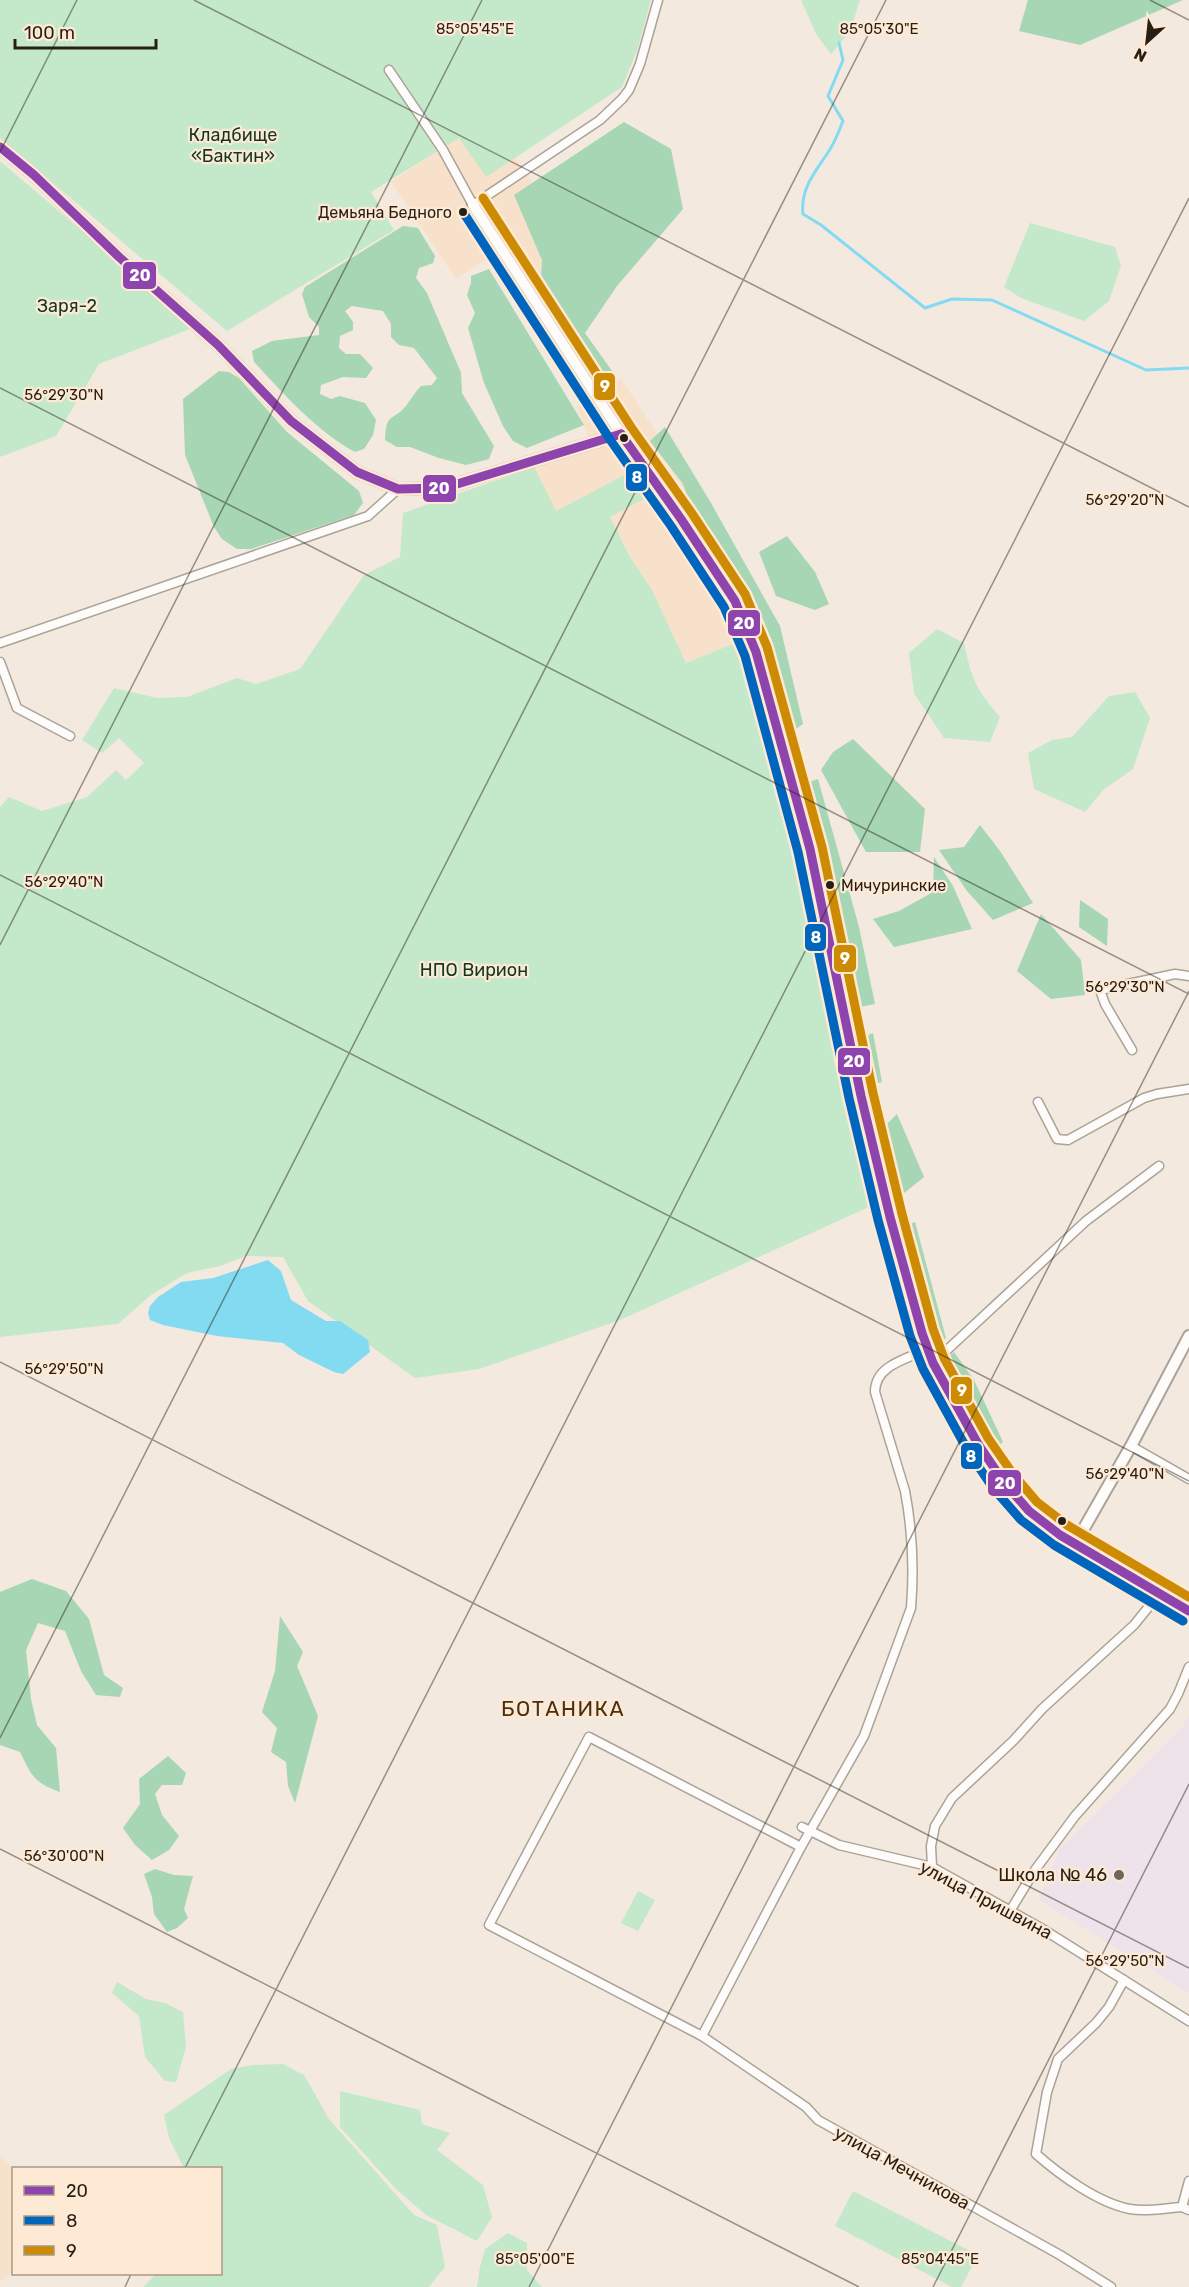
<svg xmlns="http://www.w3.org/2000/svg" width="1189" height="2287" font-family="Rubik,sans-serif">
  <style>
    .built { fill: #f7e1ca }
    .education { fill: #eee3ea }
    .green { fill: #c4e8ca }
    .forest { fill: #a6d6b3 }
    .water { fill: #83dbf1 }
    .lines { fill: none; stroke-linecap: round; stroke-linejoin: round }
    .stream { stroke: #83dbf1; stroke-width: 3 }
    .minor-casing { stroke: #aba298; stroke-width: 11 }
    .tertiary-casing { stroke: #aba298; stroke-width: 14 }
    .minor { stroke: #fdfcfa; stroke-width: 8 }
    .tertiary { stroke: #fdfcfa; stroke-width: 10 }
    .bus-1-casing { stroke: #fee9d4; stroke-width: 14 }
    .bus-2-casing { stroke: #fee9d4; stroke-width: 14 }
    .bus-3-casing { stroke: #fee9d4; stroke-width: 14 }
    .bus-1 { stroke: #8e44ad; stroke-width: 9 }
    .bus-2 { stroke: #0065bd; stroke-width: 9 }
    .bus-3 { stroke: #cd8b04; stroke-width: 9 }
    .ticks { fill: none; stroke: #271e14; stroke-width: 1.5; stroke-opacity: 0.45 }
    .bus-dot { fill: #271e14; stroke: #fee9d4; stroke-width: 2 }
    .poi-dot { fill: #6f655b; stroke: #fee9d4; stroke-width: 2 }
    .labels { text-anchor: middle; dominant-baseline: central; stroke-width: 4.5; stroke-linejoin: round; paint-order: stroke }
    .bus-label { font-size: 16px; fill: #271e14; stroke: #fee9d4; text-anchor: end }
    .park-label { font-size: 18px; fill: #103923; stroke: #fee9d4 }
    .poi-label { font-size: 18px; fill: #271e14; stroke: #fee9d4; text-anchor: end }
    .street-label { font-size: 18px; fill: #271e14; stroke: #fee9d4 }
    .quarter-label { font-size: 21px; letter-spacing: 1.5px; fill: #4a300f; stroke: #fee9d4 }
    .ticks-label { font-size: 15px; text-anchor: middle; fill: #271e14; stroke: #fee9d4; stroke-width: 4.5; stroke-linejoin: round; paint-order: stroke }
    .line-badge { stroke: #fee9d4; stroke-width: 2 }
    .badge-label { font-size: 16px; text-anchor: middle; font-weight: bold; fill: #fff }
  </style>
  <rect width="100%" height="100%" fill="#f4e9de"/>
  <!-- built -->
  <g class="built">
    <path d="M463 134 515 157 548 206 525 221 590 319 551 344 492 256 456 279 391 182Z"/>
    <path d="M621 379 699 497 672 519 705 566 738 642 686 663 652 590 630 557 610 517 555 511 534 467 592 447 577 406Z"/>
    <path d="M0 2154 14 2171 13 2271 0 2282Z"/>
  </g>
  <!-- education -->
  <path class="education" d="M1189 1715V1993L1039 1900 1059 1850 1184 1725Z"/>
  <!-- green -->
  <g class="green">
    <path d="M0 0H651L637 51 622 87 486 177 459 138 371 192 394 230 227 331 0 138Z"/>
    <path d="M801 0H860L850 31 831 54 816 34Z"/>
    <path d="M0 161 195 327 99 364 56 436 0 457Z"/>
    <path d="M1030 223 1115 247 1121 266 1109 301 1084 321 1021 298 1004 287Z"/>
    <path d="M534 467 556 511 632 471 651 495 610 517 630 557 652 590 686 663 738 642 800 841 871 1206 620 1320 479 1369 415 1378 308 1301 283 1257 246 1256 220 1266 187 1273 151 1295 118 1324 0 1337V807L9 797 42 811 87 797 116 770 126 780 144 763 119 738 102 753 82 740 114 688 157 698 187 697 237 678 256 684 300 669 364 575 400 557 403 513Z"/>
    <path d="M937 629 964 643C972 680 975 688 1000 717L990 742 944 738 914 693 909 653Z"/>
    <path d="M1135 692 1150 718 1133 769 1103 790 1085 812 1034 789 1028 753 1052 740 1072 737 1109 696Z"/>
    <path d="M638 1891 655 1900 638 1931 621 1923Z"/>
    <path d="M117 1982 146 1999 165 2003 183 2012 186 2047 176 2082 165 2081 145 2057 139 2016 112 1993Z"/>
    <path d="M283 2064 304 2075 329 2119 414 2215 437 2225 445 2267 429 2287H143L156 2274H220V2168H184L169 2138 164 2115 231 2069 253 2065Z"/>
    <path d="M340 2091 420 2110 422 2124 450 2133 437 2150 483 2185 492 2217 477 2241 426 2215 396 2189 340 2127Z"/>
    <path d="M853 2191 978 2255 961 2287H952L835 2226Z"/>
    <path d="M508 2233 527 2243V2270L542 2287H477L480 2267 485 2249Z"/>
  </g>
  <!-- forest -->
  <g class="forest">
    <path d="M1028 0H1183L1080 45 1019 31Z"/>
    <path d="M624 122 671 149 683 209 617 286 585 333 612 371 598 384 540 293 542 260 514 195Z"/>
    <path d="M403 226 418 228 435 256 433 263 419 268 416 278 427 293 461 373 462 393 494 446 489 459 466 465 439 458 410 447H397L385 440C386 412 392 422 406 406 411 399 415 392 421 386L432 385 437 378 414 348 399 345 391 337V324L383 311 352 306 345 311 353 322V330L340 336 339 348 346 354H360L373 368 366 378 343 377 321 385 320 394 331 399 340 396 365 403 376 420 373 435 364 449 355 452C315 430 284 394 254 362L252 351 272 341 319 335V327L309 317 302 294 305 287Z"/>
    <path d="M489 269 584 425 527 448 513 441 503 426 484 383 468 328 475 313 467 295 471 283V276Z"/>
    <path d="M219 371 229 372 239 378 287 432 359 491 363 503 354 515 251 549H237L222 539 214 527 185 455 183 399Z"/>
    <path d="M665 427 711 503 780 626 803 724 786 736 755 624 733 578 696 521 683 484 650 441Z"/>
    <path d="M787 536 815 572 829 604 815 610 776 596 759 552Z"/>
    <path d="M853 739 925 809 920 852H866L821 770 833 752Z"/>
    <path d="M818 779 859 927 875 1004 855 1008 808 814 809 782Z"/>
    <path d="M980 825 1000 851 1033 903 993 920 967 891 939 850 964 847Z"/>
    <path d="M934 857 953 886 972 929 894 947 873 919 899 911 933 892Z"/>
    <path d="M1080 900 1108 919 1107 946 1079 927Z"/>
    <path d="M1041 914 1081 960 1085 995 1051 999 1017 971Z"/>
    <path d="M873 1033 882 1082 865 1087 855 1041Z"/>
    <path d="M897 1114 924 1177 898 1198 882 1129Z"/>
    <path d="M915 1222 946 1338 933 1349 905 1258 901 1227Z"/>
    <path d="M954 1352 974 1380 1003 1442 993 1452 941 1365Z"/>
    <path d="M32 1579 66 1591 89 1619 104 1675 123 1688 120 1697 96 1695 81 1671 65 1631 38 1623 26 1650 31 1699 37 1725 56 1748 60 1792C33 1782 32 1776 20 1752L0 1745V1592Z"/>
    <path d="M280 1616 303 1652 297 1666 318 1716 295 1803 288 1786 286 1762 271 1752 277 1728 262 1712 275 1671Z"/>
    <path d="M168 1756 186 1773 182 1785H162L155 1794 162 1815 179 1836 169 1850 152 1860 135 1845 123 1828 140 1804 139 1779Z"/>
    <path d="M155 1869 174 1875 193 1876 184 1909 188 1918 177 1928 167 1932 154 1914 152 1897 144 1874Z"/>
  </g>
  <!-- water -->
  <path class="water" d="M268 1260 281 1271 291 1300 326 1321H340L368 1340 370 1352 343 1374 334 1372 299 1355 283 1343 217 1336 163 1325 150 1320 148 1313 150 1306 158 1297 181 1282 213 1278Z"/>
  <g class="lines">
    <!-- stream -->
    <path class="stream" d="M839 43 843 60 828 96 843 121C839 131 835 142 829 151 816 171 800 188 803 214L821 225 925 308 952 299 992 300 1146 370 1189 368"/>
    <defs>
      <g id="minor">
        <path d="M389 70 443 150 473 205 600 120 622 99 629 90 640 64 658 0"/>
        <path d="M0 643 368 516 398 489"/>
        <path d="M0 662 17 708 70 736"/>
        <path d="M1132 1050 1105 1004 1100 990 1175 974 1189 976"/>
        <path d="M1038 1102 1057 1139 1068 1140 1144 1098 1157 1094 1189 1089"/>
        <path d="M933 1363 1086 1221 1159 1166"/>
        <path d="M1131 1446 1189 1479"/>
        <path d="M802 1827 839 1845 932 1867 1041 1928 1189 2021"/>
        <path d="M801 1847 589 1737 489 1925 702 2036 806 2107 818 2120 1060 2255 1111 2287"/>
        <path d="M932 1867 931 1846 935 1826 952 1798 1013 1741 1042 1709 1134 1625 1151 1604 1156 1592"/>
        <path d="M1010 1911 1035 1870 1075 1816 1170 1709 1178 1694 1189 1667"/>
        <path d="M1124 1980 1109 2007 1096 2023 1058 2059 1047 2092 1036 2154C1060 2175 1098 2203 1130 2209 1146 2212 1165 2208 1182 2207L1189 2210"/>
        <path d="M702 2036 801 1847 864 1736 911 1608C914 1571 912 1528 905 1491L875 1392C875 1365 907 1359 928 1349"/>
        <path d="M1182 2207 1189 2181"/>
      </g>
      <g id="tertiary">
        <path d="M0 147 34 175 119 257 218 345 291 421 357 472 398 489 444 488 621 434"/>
        <path d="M473 205 621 434 681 519 735 601 756 652 810 849 861 1096 890 1217 922 1333 933 1363 978 1444 1003 1481 1029 1511 1060 1535 1189 1611"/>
        <path d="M1075 1544 1131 1446 1189 1336"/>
      </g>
    </defs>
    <!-- minor casing -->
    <use href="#minor" class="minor-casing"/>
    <!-- tertiary casing -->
    <use href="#tertiary" class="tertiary-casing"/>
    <!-- minor -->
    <use href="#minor" class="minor"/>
    <!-- tertiary -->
    <use href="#tertiary" class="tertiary"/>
    <defs>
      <g id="bus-1">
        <path d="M0 147 34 175 119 257 218 345 291 421 357 472 398 489 444 488 621 434"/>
        <path d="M621 434 681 519 735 601 756 652 810 849 861 1096 890 1217 922 1333 933 1363 978 1444 1003 1481 1029 1511 1060 1535 1189 1611"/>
      </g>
      <path id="bus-2" d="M463 212 611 441 671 526 724 607 745 656 798 852 849 1098 878 1220 910 1336 923 1369 968 1451 993 1488 1021 1520 1054 1545 1183 1621"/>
      <path id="bus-3" d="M483 198 631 427 691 512 745 594 767 647 822 847 873 1093 902 1214 933 1329 944 1358 988 1438 1013 1474 1037 1502 1067 1525 1189 1597"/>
    </defs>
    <!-- bus-1 casing -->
    <use href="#bus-1" class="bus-1-casing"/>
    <!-- bus-2 casing -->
    <use href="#bus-2" class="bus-2-casing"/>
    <!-- bus-3 casing -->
    <use href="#bus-3" class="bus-3-casing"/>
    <!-- bus-1 -->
    <use href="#bus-1" class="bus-1"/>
    <!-- bus-2 -->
    <use href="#bus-2" class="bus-2"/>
    <!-- bus-3 -->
    <use href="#bus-3" class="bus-3"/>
  </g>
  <!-- ticks -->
  <path class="ticks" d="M194 0 1189 507M1150 0 1189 20M0 152 77 0M0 388 1189 994M0 875 1189 1481M0 945 482 0M0 1362 1189 1968M0 1738 886 0M0 1849 859 2287M185 2168 1189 198M125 2287 131 2274M529 2287 1189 991M933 2287 1189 1784"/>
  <!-- markers -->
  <g class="bus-dot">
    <circle cx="463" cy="212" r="5"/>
    <circle cx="624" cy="438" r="5"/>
    <circle cx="830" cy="885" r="5"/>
    <circle cx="1062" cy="1521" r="5"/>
  </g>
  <circle class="poi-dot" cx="1119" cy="1875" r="6"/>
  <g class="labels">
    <!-- bus labels -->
    <g class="bus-label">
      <text x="452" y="212">Демьяна Бедного</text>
      <text x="841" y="885" text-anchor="start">Мичуринские</text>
    </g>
    <!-- park labels -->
    <g class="park-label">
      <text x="233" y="135">Кладбище<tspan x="233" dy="21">«Бактин»</tspan></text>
      <text x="67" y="306">Заря-2</text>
      <text x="474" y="970">НПО Вирион</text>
    </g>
    <!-- poi labels -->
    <g class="poi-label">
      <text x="1107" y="1875">Школа № 46</text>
    </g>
    <!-- street labels -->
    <g class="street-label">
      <text transform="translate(986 1900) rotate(28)">улица Пришвина</text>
      <text transform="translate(902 2168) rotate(29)">улица Мечникова</text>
    </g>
    <!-- quarter labels -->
    <g class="quarter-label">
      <text x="563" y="1708">БОТАНИКА</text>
    </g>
  </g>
  <g class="ticks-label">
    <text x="475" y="34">85°05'45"E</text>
    <text x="879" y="34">85°05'30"E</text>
    <text x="64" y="400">56°29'30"N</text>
    <text x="1125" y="505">56°29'20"N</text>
    <text x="64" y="887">56°29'40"N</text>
    <text x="1125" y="992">56°29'30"N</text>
    <text x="64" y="1374">56°29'50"N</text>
    <text x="1125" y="1479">56°29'40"N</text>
    <text x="64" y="1861">56°30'00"N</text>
    <text x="1125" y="1966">56°29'50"N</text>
    <text x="535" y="2264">85°05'00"E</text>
    <text x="940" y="2264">85°04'45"E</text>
  </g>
  <g class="line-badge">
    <rect x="122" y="261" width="35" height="29" rx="6" fill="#8e44ad"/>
    <rect x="593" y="372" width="23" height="29" rx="6" fill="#cd8b04"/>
    <rect x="625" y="463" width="23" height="29" rx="6" fill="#0065bd"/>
    <rect x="422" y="474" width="35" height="29" rx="6" fill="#8e44ad"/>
    <rect x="727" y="609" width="34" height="28" rx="6" fill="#8e44ad"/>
    <rect x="804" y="923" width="23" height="29" rx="6" fill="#0065bd"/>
    <rect x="833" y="944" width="24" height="29" rx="6" fill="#cd8b04"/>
    <rect x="837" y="1047" width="34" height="29" rx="6" fill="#8e44ad"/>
    <rect x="950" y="1376" width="23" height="29" rx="6" fill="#cd8b04"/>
    <rect x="960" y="1442" width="23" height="28" rx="6" fill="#0065bd"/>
    <rect x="987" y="1469" width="35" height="28" rx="6" fill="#8e44ad"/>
  </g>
  <g class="badge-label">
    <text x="140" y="281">20</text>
    <text x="605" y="392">9</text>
    <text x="637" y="483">8</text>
    <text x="439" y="494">20</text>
    <text x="744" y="629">20</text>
    <text x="816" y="943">8</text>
    <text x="845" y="964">9</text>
    <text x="854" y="1067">20</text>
    <text x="962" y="1396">9</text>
    <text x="971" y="1462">8</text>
    <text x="1005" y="1489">20</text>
  </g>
  <!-- legend -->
  <rect x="12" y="2167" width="210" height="108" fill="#fee9d4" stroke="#a89887" stroke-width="1.5"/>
  <rect x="24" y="2186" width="30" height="9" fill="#8e44ad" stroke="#a89887" stroke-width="1.5"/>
  <text x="66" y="2197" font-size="18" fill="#271e14">20</text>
  <rect x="24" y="2216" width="30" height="9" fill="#0065bd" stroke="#a89887" stroke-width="1.5"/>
  <text x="66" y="2227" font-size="18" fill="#271e14">8</text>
  <rect x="24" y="2246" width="30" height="9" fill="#cd8b04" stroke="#a89887" stroke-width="1.5"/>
  <text x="66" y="2257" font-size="18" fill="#271e14">9</text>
  <!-- north arrow -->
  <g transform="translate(1147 42) rotate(207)" stroke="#fee9d4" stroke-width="4.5" paint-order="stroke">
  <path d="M0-4.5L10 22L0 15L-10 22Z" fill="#271e14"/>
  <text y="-9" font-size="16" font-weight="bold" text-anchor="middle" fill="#271e14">N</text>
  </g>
  <!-- scale -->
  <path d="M15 39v9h141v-9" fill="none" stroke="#271e14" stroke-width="3"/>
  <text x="24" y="39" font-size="18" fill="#271e14" stroke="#fee9d4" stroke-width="4.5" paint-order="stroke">100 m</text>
</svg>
